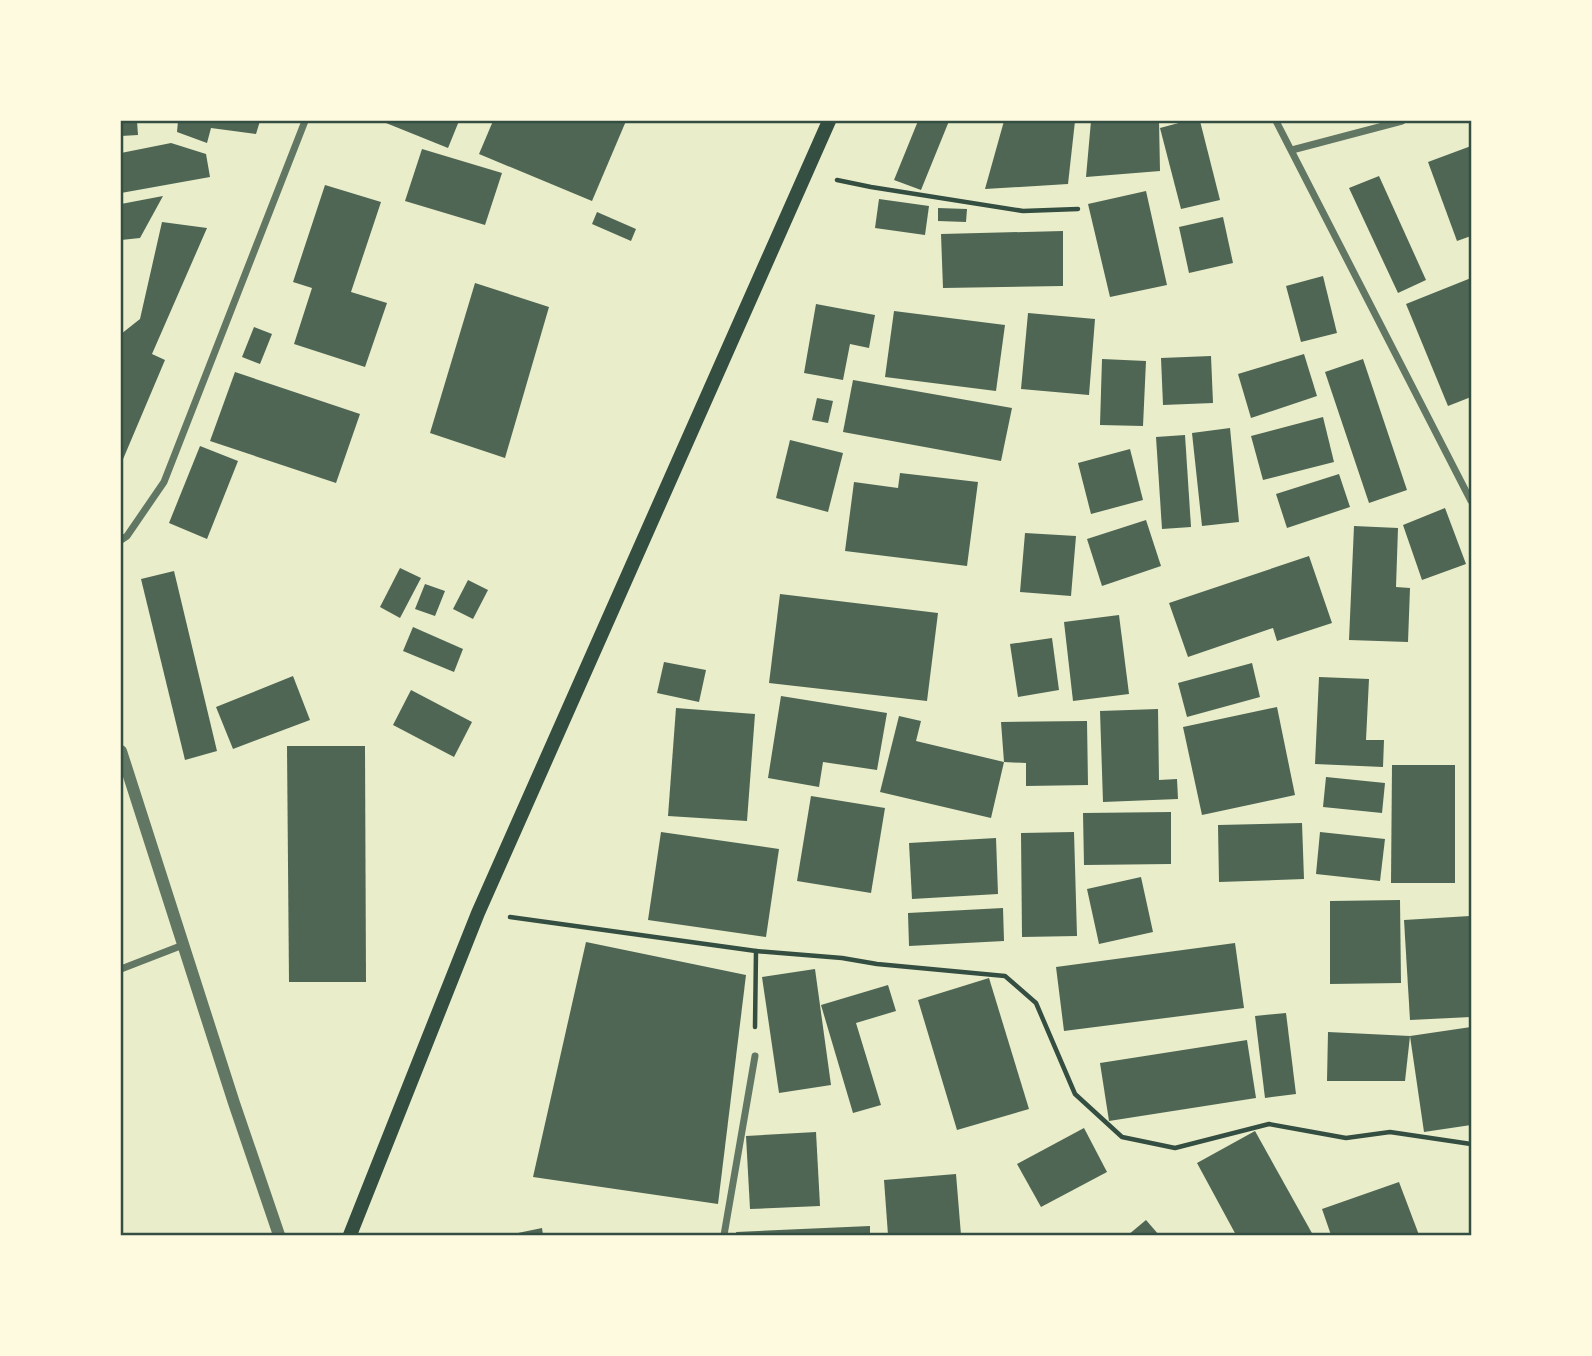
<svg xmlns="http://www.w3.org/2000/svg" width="1592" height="1356" font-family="Barlow,sans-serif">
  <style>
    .building { fill: #4f6655 }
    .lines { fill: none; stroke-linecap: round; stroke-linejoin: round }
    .path { stroke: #344e41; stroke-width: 4.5 }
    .minor { stroke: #617663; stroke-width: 7 }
    .tertiary { stroke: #617663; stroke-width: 12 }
    .secondary { stroke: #344e41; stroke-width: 14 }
    .neatline { fill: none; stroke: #344e41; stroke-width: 2.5 }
  </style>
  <rect width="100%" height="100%" fill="#e9edc9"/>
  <!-- building -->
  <g class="building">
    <path d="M121 121H137L138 135 121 136Z"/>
    <path d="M178 121H260L256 134 211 128 207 143 177 132Z"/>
    <path d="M381 121H459L448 148Z"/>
    <path d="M493 121H626L592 201 479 154Z"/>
    <path d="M918 121H949L921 190 894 180Z"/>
    <path d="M1004 121H1075L1068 184 985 189Z"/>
    <path d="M1091 121H1159L1160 171 1086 177Z"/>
    <path d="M1186 121H1200L1220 200 1181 209 1160 128Z"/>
    <path d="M171 143 206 154 210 177 121 193V153Z"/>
    <path d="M1471 146V236L1457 241 1428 162Z"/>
    <path d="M422 149 502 173 485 225 405 201Z"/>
    <path d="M1379 176 1426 280 1398 293 1349 188Z"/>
    <path d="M325 185 381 202 351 292 387 303 365 367 294 344 312 288 293 282Z"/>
    <path d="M1146 191 1167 285 1110 297 1088 204Z"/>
    <path d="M163 196 140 238 121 240V204Z"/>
    <path d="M879 199 929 206 925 235 875 228Z"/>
    <path d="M938 208 967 209 966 222 938 221Z"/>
    <path d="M597 212 636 229 631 241 592 224Z"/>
    <path d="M1223 217 1233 263 1189 273 1179 227Z"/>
    <path d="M162 222 207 228 152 354 165 360 121 464V334L140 319Z"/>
    <path d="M1063 231V286L943 288 941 234Z"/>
    <path d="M1323 276 1337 333 1301 342 1286 286Z"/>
    <path d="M1471 278V397L1448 406 1406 304Z"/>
    <path d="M475 283 549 307 505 458 430 433Z"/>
    <path d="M816 304 875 315 869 348 850 344 843 380 804 373Z"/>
    <path d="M894 311 1005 325 996 391 885 377Z"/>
    <path d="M1028 313 1095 319 1089 395 1021 389Z"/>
    <path d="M254 327 272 334 260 364 242 357Z"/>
    <path d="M1304 354 1317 396 1251 418 1238 374Z"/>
    <path d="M1211 356 1213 403 1163 405 1161 358Z"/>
    <path d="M1102 359 1146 361 1143 426 1100 425Z"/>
    <path d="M1363 359 1407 490 1369 503 1325 372Z"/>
    <path d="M235 372 360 414 336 483 210 441Z"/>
    <path d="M853 380 1012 408 1001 461 843 432Z"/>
    <path d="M817 398 833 401 828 423 812 420Z"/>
    <path d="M1323 417 1334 462 1263 480 1251 436Z"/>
    <path d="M1230 428 1239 522 1202 526 1192 433Z"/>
    <path d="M1185 435 1191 527 1162 529 1156 437Z"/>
    <path d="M790 440 843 453 828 512 776 498Z"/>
    <path d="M200 446 238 461 207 539 169 523Z"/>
    <path d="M1130 449 1143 500 1091 514 1078 463Z"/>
    <path d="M900 473 978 482 967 566 845 551 854 482 898 488Z"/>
    <path d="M1339 474 1350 507 1287 528 1276 494Z"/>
    <path d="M1445 508 1466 564 1422 580 1403 525Z"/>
    <path d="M1146 520 1161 566 1102 586 1087 539Z"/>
    <path d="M1354 526 1398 528 1396 587 1410 588 1408 642 1349 640Z"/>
    <path d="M1025 533 1076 536 1071 596 1020 592Z"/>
    <path d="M1309 556 1332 623 1277 641 1273 628 1188 657 1169 603Z"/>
    <path d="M400 568 421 578 400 618 380 607Z"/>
    <path d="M174 571 217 751 185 760 141 579Z"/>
    <path d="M468 580 488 590 473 619 453 609Z"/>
    <path d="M425 584 445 591 435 616 415 609Z"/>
    <path d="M780 594 938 613 927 701 769 683Z"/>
    <path d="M1119 615 1129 694 1073 701 1064 622Z"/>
    <path d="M413 627 463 649 454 672 403 651Z"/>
    <path d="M1052 638 1059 690 1018 697 1010 644Z"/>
    <path d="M664 662 706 670 699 702 657 693Z"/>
    <path d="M1252 663 1260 697 1187 717 1178 683Z"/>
    <path d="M293 676 310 720 233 749 216 707Z"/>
    <path d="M1319 677 1369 679 1366 740H1384L1383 767 1315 764Z"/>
    <path d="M411 690 472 722 454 757 393 725Z"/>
    <path d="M781 696 887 713 877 770 823 762 819 787 768 778Z"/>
    <path d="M1277 707 1295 795 1202 815 1183 727Z"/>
    <path d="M676 708 755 714 747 821 668 816Z"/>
    <path d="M1158 709 1159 780 1177 779 1178 799 1103 802 1100 711Z"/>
    <path d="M899 716 921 721 916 741 1004 762 991 818 880 792Z"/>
    <path d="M1087 721 1088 785 1026 786V763L1004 762 1001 722Z"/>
    <path d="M287 746H365L366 982H289Z"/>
    <path d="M1392 765H1455V883H1391Z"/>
    <path d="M1326 777 1385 783 1382 813 1323 807Z"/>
    <path d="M811 796 885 808 871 893 797 881Z"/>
    <path d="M1171 812V864L1084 865 1083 813Z"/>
    <path d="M1302 823 1304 879 1219 882 1218 825Z"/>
    <path d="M661 832 779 849 766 937 648 920Z"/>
    <path d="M1074 832 1077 936 1022 937 1021 833Z"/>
    <path d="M1320 832 1385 839 1380 881 1316 874Z"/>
    <path d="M996 838 998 894 912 899 909 843Z"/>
    <path d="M1141 877 1153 932 1099 944 1087 889Z"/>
    <path d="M1400 900 1401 983 1330 984V901Z"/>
    <path d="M1003 908 1004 941 909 946 908 913Z"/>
    <path d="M1470 916 1471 1017 1410 1020 1404 920Z"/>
    <path d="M586 942 746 975 718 1204 533 1177Z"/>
    <path d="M1235 943 1244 1008 1064 1031 1056 967Z"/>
    <path d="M815 969 831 1085 779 1093 762 977Z"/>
    <path d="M989 978 1029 1109 957 1130 918 1000Z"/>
    <path d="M888 985 896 1011 856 1023 881 1105 853 1113 821 1005Z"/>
    <path d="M1286 1013 1296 1094 1265 1098 1255 1016Z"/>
    <path d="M1471 1027V1125L1424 1132 1410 1036Z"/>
    <path d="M1328 1032 1410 1036 1405 1081H1327Z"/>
    <path d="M1247 1040 1256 1098 1109 1121 1100 1063Z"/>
    <path d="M1084 1128 1107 1172 1041 1207 1017 1164Z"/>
    <path d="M1255 1131 1313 1235H1236L1197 1163Z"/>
    <path d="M816 1132 820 1206 750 1209 746 1136Z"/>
    <path d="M956 1174 961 1235H888L884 1180Z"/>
    <path d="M1399 1182 1419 1235H1331L1322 1209Z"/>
    <path d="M1146 1220 1159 1235H1128Z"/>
    <path d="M870 1226V1235H737L736 1232Z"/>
    <path d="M542 1228 543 1235H513V1234Z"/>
  </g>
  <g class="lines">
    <!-- path -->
    <g class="path">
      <path d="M837 180 871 187 1023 211 1078 209"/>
      <path d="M510 917 756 951 755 1027"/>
      <path d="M756 951 842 958 877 964 1005 976 1036 1003 1075 1094 1122 1137 1175 1148 1269 1124 1346 1138 1390 1132 1471 1144"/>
    </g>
    <!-- minor -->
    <g class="minor">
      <path d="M1276 121 1471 501"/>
      <path d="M1292 150 1402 121"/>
      <path d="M121 540 127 536 164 482 305 121"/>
      <path d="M121 969 183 945"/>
      <path d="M724 1235 755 1056"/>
    </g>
    <!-- tertiary -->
    <path class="tertiary" d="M121 751 234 1103 279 1235"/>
    <!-- secondary -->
    <path class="secondary" d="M350 1235 478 913 829 121"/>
  </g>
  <!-- border -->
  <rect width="1592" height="1356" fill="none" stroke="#fefae0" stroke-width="245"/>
  <rect x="122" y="122" width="1348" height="1112" class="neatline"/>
</svg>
